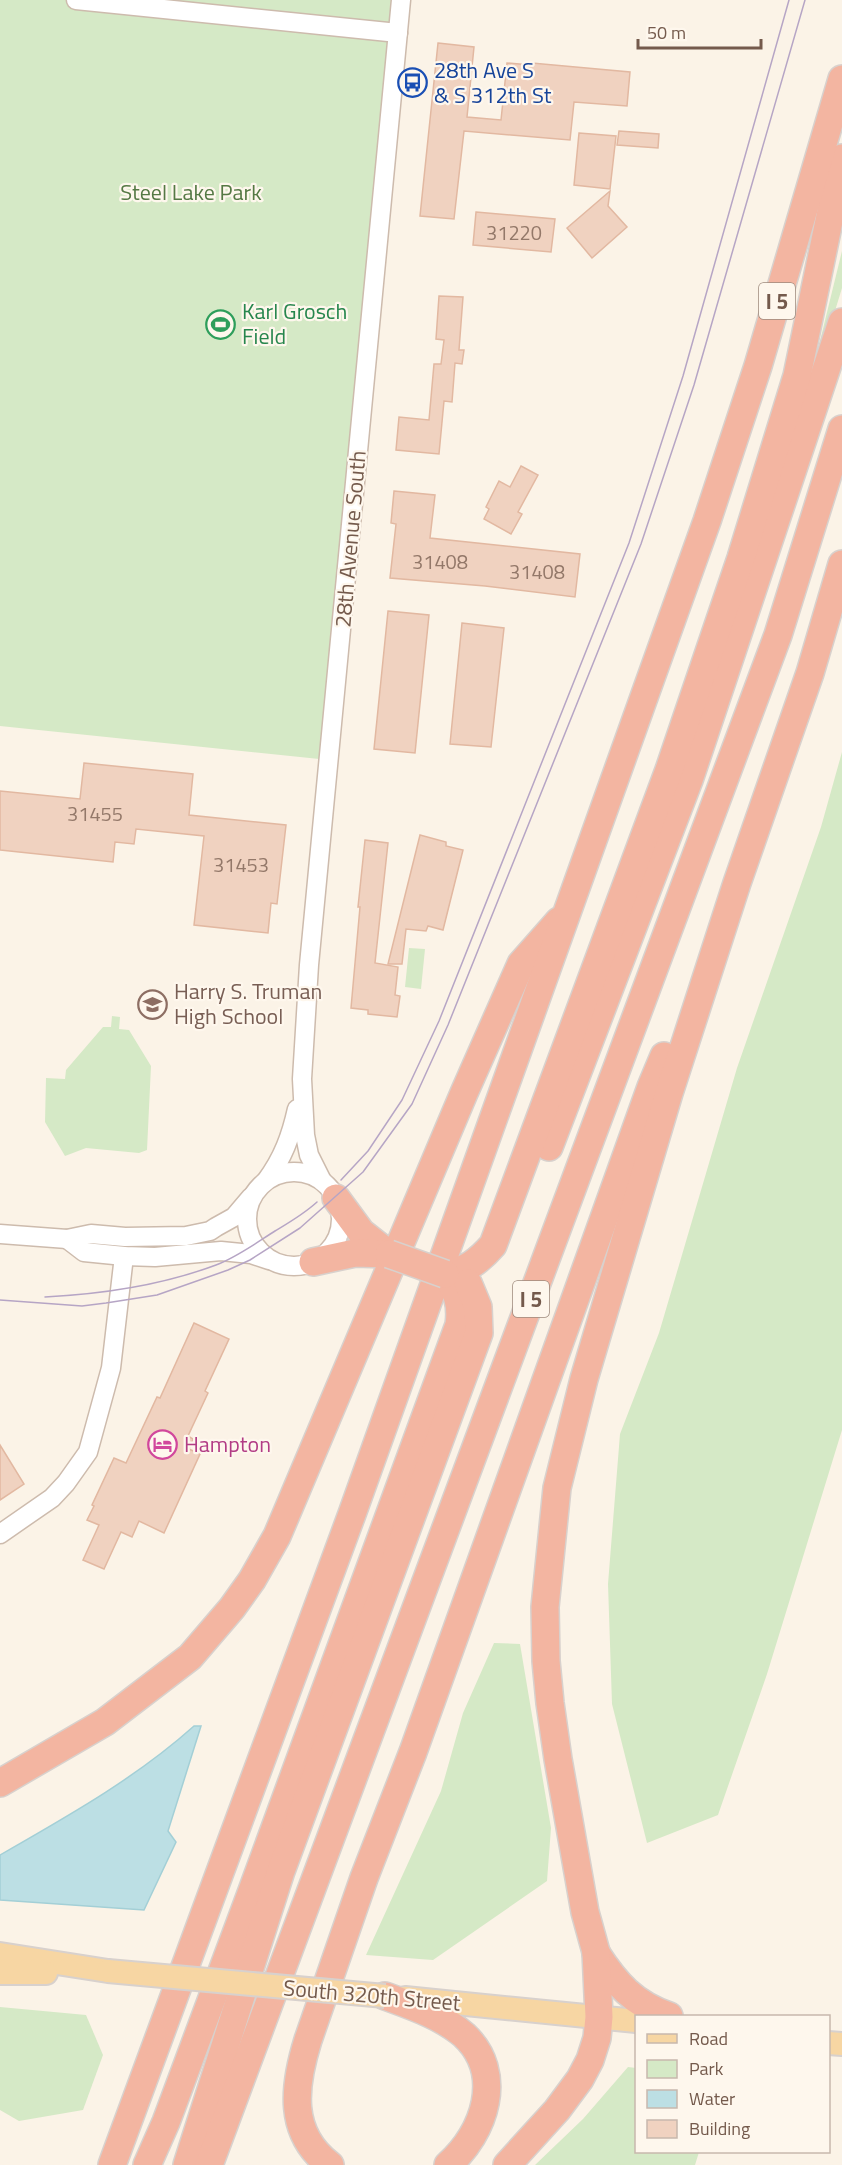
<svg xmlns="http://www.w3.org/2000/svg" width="842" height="2165" font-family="'Titillium Web',sans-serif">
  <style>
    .green { fill: #d5e9c6 }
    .water { fill: #bcdfe4; stroke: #a3cfd6; stroke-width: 1.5 }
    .building { fill: #f0d2c0; stroke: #e2b8a1; stroke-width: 1.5 }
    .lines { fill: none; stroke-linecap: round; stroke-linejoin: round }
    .minor-casing { stroke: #cdbbad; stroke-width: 21 }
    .major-casing { stroke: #d8d1cd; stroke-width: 26 }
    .highway-casing { stroke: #d8d1cd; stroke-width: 30 }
    .minor { stroke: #fff; stroke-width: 18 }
    .major { stroke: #f7d6a3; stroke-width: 22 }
    .highway { stroke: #f3b5a1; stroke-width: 27 }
    .tram { stroke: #b6a5c5; stroke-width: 1.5 }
    .major-bridge-casing { stroke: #d8d1cd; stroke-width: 26; stroke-linecap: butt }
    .highway-bridge-casing { stroke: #d8d1cd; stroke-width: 30; stroke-linecap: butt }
    .major-bridge { stroke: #f7d6a3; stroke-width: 22 }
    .highway-bridge { stroke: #f3b5a1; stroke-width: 27 }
    .labels { text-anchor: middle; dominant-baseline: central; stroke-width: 4.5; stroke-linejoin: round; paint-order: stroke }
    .number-label { font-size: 20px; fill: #937869 }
    .shield { fill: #fef7ed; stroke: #9d897c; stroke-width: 1.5 }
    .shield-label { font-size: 21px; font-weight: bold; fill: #745a4c }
    .transit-label { font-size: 22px; fill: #164399; stroke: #fef7ed; text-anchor: start }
    .park-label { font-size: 22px; fill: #557944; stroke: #fef7ed }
    .leisure-label { font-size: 22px; fill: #27864d; stroke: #fef7ed; text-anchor: start }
    .street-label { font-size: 22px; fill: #745a4c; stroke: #fef7ed }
    .education-label { font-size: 22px; fill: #785e54; stroke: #fef7ed; text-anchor: start }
    .hotel-label { font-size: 22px; fill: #b23c85; stroke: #fef7ed; text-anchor: start }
  </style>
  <rect width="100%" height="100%" fill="#fbf3e7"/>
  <!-- green -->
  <g class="green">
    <path d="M0 0H401L329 760 0 726Z"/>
    <path d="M842 251V288L823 350 782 470 818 349Z"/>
    <path d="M842 752V1430L767 1674 718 1815 647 1843 612 1704 608 1584 620 1434 659 1333 737 1068 821 827Z"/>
    <path d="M409 948 425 949 421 989 405 987Z"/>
    <path d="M112 1016 120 1017 119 1029 129 1030 151 1066 147 1150 139 1153 86 1148 65 1156 45 1122 46 1078 65 1079 66 1070 103 1027H111Z"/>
    <path d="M494 1643 520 1644 551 1828 547 1881 433 1960 366 1955 441 1791 463 1713Z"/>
    <path d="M0 2007 86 2015 103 2055 83 2110 19 2121 0 2110Z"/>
    <path d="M628 2067 636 2068V2152H699L695 2165H535L583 2119Z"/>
  </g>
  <!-- water -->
  <path class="water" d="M194 1726H201L168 1831 176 1842 144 1910 0 1900V1855C68 1816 136 1778 194 1726Z"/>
  <!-- building -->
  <g class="building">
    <path d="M438 43 474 47 467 117 501 120 507 63 531 65 532 63 630 72 627 106 574 102 570 140 464 131 454 219 420 216Z"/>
    <path d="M619 131 659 134 658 148 617 145Z"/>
    <path d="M579 133 616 136 610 189 574 185Z"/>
    <path d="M610 191 608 206 627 227 592 258 567 228Z"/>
    <path d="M476 212 555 219 551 252 473 245Z"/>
    <path d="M439 296 463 297 459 350H464L462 364 455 363 452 402 444 401 439 454 396 450 399 417 429 420 434 364H441L444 340 436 339Z"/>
    <path d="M521 466 538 475 518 512 522 514 511 534 484 519 489 509 486 507 499 481 510 487Z"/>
    <path d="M394 491 435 495 430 538 580 554 575 597 485 586 390 578 396 524 391 523Z"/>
    <path d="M388 611 429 615 415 753 374 749Z"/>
    <path d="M462 623 504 628 491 747 450 744Z"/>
    <path d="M84 763 193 774 189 815 286 825 277 904 271 903 268 933 194 925 204 836 136 829 134 844 115 842 113 862 0 850V791L80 799Z"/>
    <path d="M420 835 446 842V846L463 850 443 930 428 926 426 931 406 929 402 964H388Z"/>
    <path d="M365 840 388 843 375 963 398 967 395 995 400 996 397 1017 368 1014V1010L351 1008 360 907H358Z"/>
    <path d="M194 1323 229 1339 205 1391 208 1393 188 1436 193 1439 189 1449 200 1454 164 1533 139 1521 132 1537 121 1532 104 1569 83 1560 99 1525 87 1520 94 1506 92 1505 114 1458 126 1463 157 1397 160 1398Z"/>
    <path d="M0 1445 24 1484 0 1500Z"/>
  </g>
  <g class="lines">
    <defs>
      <g id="minor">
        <path d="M76 0 398 33"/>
        <circle cx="294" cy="1219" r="47"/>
        <path d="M266 1181C283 1158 291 1136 297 1109"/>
        <path d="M322 1181 309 1155 305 1135 302 1079 309 965 401 0"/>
        <path d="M0 1234 67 1239 91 1234 125 1237 186 1236 210 1231 216 1227 234 1217 251 1197"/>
        <path d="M67 1239 84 1252 124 1256 155 1257 221 1251 251 1254 269 1260"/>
        <path d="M0 1534 52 1498 66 1483 88 1452 111 1368 124 1256"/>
      </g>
      <g id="major">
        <path d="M0 1954 108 1971"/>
        <path d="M0 1973H46"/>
        <path d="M405 1998 636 2021"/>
        <path d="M828 2043 842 2044"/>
      </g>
      <g id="highway">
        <path d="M549 1147 689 780 842 322"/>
        <path d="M336 1198 361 1232 389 1254"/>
        <path d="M313 1262 355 1253 389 1254"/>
        <path d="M445 1274C466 1271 479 1261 493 1245L669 770 741 558 797 376 842 158"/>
        <path d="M0 1783 105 1722 190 1657 232 1608 252 1580 277 1536 464 1093 521 964 559 921"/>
        <path d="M596 1953C616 1984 634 2004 669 2016"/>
        <path d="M385 1996C412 2006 442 2016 464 2035 505 2073 485 2133 448 2165"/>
        <path d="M112 2165 352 1514 707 521 758 366 842 79"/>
        <path d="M147 2165 166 2122 252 1891 459 1325C462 1304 457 1291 445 1274"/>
        <path d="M187 2165 281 1871 479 1333 478 1307 468 1283"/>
        <path d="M209 2165 778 635 842 429"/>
        <path d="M330 2165C287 2133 294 2085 308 2040L364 1878 413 1752 651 1087 664 1056"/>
        <path d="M507 2165 557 2110 580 2079 590 2060 597 2038 599 2017 596 1952 585 1912 558 1759 550 1703 546 1661 545 1607 557 1488 584 1379 669 1093 737 883 810 673 842 564"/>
      </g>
    </defs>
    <!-- minor casing -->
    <use href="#minor" class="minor-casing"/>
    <!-- major casing -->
    <use href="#major" class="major-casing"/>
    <!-- highway casing -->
    <use href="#highway" class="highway-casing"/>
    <!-- minor -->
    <use href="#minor" class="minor"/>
    <!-- major -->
    <use href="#major" class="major"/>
    <!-- highway -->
    <use href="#highway" class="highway"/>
    <!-- tram -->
    <g class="tram">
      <path d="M341 1180 368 1151 402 1100 439 1021 629 543 683 376 789 0"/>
      <path d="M45 1297C104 1294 160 1286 216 1265 237 1257 256 1243 275 1231 290 1222 304 1214 317 1202"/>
      <path d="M0 1300 82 1306 106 1303 157 1295 228 1270 250 1260 300 1228 363 1172 412 1104 448 1025 641 544 694 385 805 0"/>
    </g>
    <defs>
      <path id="major-bridge" d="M108 1971 385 1996"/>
      <path id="highway-bridge" d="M389 1254 445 1274"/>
    </defs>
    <!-- major-bridge casing -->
    <use href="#major-bridge" class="major-bridge-casing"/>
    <!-- highway-bridge casing -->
    <use href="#highway-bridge" class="highway-bridge-casing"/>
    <!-- major-bridge -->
    <use href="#major-bridge" class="major-bridge"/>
    <!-- highway-bridge -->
    <use href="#highway-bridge" class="highway-bridge"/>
  </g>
  <!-- icons -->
  <defs>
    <symbol id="bus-ring" viewBox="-11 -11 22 22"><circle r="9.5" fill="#fef7ed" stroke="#1a4fb4" stroke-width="1.5"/><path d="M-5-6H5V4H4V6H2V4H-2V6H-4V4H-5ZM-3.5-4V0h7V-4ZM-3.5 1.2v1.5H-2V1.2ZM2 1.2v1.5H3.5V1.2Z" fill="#1a4fb4"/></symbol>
    <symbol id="stadium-ring" viewBox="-11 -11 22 22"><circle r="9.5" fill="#fef7ed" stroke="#2e9e5b" stroke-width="1.5"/><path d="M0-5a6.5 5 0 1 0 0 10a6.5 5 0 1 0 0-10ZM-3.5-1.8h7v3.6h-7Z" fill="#2e9e5b"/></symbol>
    <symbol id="school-ring" viewBox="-11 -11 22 22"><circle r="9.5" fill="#fef7ed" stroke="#8d6e63" stroke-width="1.5"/><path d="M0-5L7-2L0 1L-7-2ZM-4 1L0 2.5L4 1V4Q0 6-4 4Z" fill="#8d6e63"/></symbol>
    <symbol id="hotel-ring" viewBox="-11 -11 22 22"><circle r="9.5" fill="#fef7ed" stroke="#d1479c" stroke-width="1.5"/><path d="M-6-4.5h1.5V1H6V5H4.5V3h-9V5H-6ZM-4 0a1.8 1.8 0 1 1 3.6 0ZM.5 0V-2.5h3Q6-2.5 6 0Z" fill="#d1479c"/></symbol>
  </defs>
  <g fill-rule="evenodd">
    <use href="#bus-ring" x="396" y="66" width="33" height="33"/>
    <use href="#stadium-ring" x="204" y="308" width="33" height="33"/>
    <use href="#school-ring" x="136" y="988" width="33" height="33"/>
    <use href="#hotel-ring" x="146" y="1428" width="33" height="33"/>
  </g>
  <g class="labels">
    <!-- number labels -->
    <g class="number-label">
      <text x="514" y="232">31220</text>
      <text x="440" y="561">31408</text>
      <text x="537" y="571">31408</text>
      <text x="95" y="813">31455</text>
      <text x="241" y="864">31453</text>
    </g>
    <!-- shield labels -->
    <g class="shield">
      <rect x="759" y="283" width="36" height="36" rx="4.5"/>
      <rect x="513" y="1281" width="36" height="36" rx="4.5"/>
    </g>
    <g class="shield-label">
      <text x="777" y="301">I 5</text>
      <text x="531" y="1299">I 5</text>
    </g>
    <!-- transit labels -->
    <g class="transit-label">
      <text x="434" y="70">28th Ave S<tspan x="434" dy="25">&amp; S 312th St</tspan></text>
    </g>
    <!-- park labels -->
    <g class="park-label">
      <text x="191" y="192">Steel Lake Park</text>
    </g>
    <!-- leisure labels -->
    <g class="leisure-label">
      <text x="242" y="311">Karl Grosch<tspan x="242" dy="25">Field</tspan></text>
    </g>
    <!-- street labels -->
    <g class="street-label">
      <text transform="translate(350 539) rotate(-85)">28th Avenue South</text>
      <text transform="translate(372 1995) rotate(5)">South 320th Street</text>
    </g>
    <!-- education labels -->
    <g class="education-label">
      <text x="174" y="991">Harry S. Truman<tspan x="174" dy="25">High School</tspan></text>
    </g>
    <!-- hotel labels -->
    <g class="hotel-label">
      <text x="184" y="1444">Hampton</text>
    </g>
  </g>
  <!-- legend -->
  <rect x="635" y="2015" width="195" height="138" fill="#fef7ed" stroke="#c7b8ad" stroke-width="1.5"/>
  <rect x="647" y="2034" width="30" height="9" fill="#f7d6a3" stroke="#c7b8ad" stroke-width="1.5"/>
  <text x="689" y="2045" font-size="18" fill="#745a4c">Road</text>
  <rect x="647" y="2060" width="30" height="18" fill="#d5e9c6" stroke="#c7b8ad" stroke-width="1.5"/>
  <text x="689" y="2075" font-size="18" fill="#745a4c">Park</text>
  <rect x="647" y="2090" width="30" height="18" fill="#bcdfe4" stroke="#c7b8ad" stroke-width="1.5"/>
  <text x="689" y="2105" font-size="18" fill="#745a4c">Water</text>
  <rect x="647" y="2120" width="30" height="18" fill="#f0d2c0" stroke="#c7b8ad" stroke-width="1.5"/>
  <text x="689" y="2135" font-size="18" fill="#745a4c">Building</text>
  <!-- scale -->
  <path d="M638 39v9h123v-9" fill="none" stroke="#745a4c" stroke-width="3"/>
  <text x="647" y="39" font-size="18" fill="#745a4c" stroke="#fef7ed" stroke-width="4.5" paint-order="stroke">50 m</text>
</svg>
